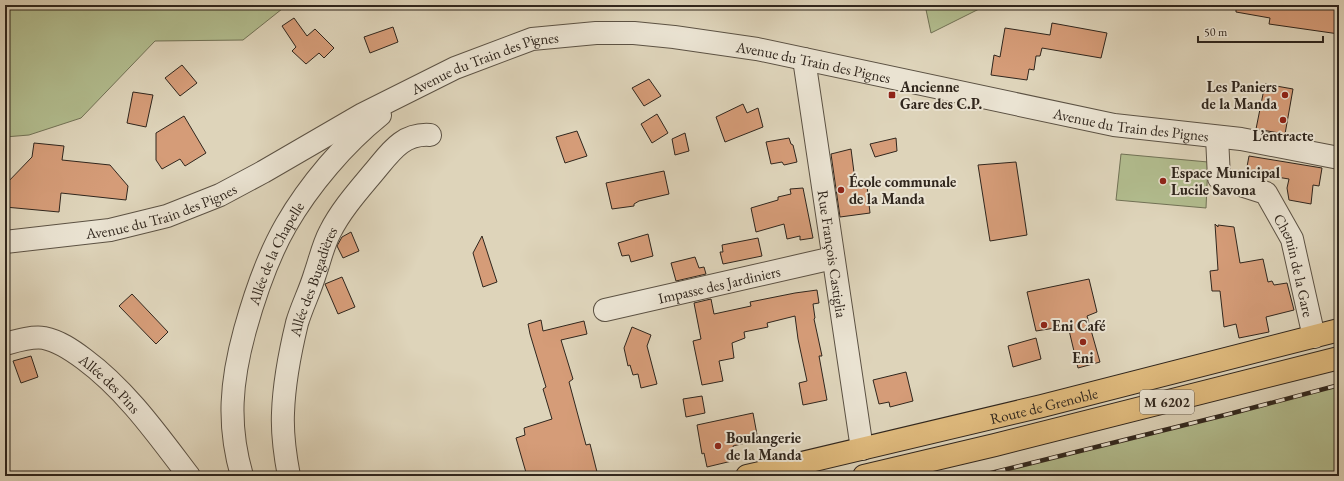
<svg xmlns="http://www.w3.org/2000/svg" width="1344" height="481" font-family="'EB Garamond',serif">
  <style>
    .green { fill: #b2bd8f; stroke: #717256 }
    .building { fill: #d59c78; stroke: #30261d }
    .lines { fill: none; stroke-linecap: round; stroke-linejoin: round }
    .minor-casing { stroke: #5c5244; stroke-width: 24 }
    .major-casing { stroke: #30261d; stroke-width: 24 }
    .minor { stroke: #eae3d2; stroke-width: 22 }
    .major { stroke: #dfba7d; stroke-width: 22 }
    .rail-casing { stroke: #30261d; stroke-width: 4.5 }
    .rail { stroke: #eae3d2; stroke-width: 3; stroke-dasharray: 9; stroke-linecap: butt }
    .poi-dot { fill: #8f2418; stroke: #eae3d2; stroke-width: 1.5 }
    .labels { text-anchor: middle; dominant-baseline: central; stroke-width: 4; stroke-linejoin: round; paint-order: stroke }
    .shield { fill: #eae3d2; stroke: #685f53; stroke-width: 1 }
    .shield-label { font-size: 14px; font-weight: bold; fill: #30261d }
    .street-label { font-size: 15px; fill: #30261d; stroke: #eae3d2 }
    .poi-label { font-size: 15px; font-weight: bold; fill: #30261d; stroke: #eae3d2; text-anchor: start }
  </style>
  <rect width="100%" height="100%" fill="#ded4ba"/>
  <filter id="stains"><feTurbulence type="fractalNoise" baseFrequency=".005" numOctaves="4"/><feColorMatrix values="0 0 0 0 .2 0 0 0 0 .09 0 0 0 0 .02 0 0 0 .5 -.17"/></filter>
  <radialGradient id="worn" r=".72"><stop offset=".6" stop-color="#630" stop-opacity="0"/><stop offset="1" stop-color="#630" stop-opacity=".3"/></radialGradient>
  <!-- green -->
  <g class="green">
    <path d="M5 5H287L243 40 155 41 81 118 29 135 5 137Z"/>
    <path d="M925 5H987L931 33Z"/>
    <path d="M1121 154 1208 162 1206 208 1116 200Z"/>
    <path d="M1339 385V476H979L1233 413Z"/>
  </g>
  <!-- building -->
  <g class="building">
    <path d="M1236 5H1339V34L1269 24 1270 18 1236 12Z"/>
    <path d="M294 18 307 36 315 29 334 48 324 58 319 53 306 64 292 51 296 47 282 26Z"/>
    <path d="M1052 23 1107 33 1101 58 1042 48 1040 56H1036L1034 70 1029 69 1027 80 991 75 994 55 1000 57 1005 28 1050 35Z"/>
    <path d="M393 27 398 42 370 53 364 37Z"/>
    <path d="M182 65 197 83 180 96 165 78Z"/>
    <path d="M649 79 661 96 644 106 632 88Z"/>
    <path d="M1265 84 1293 89 1285 134 1256 129Z"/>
    <path d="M133 92 153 95 146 127 127 123Z"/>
    <path d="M743 104 747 113 758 108 763 127 725 142 716 117Z"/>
    <path d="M657 114 668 133 652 143 641 124Z"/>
    <path d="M184 116 206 153 185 166 180 159 162 169 156 160V133Z"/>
    <path d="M577 131 587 156 565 163 556 137Z"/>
    <path d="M685 133 689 151 675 155 672 139Z"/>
    <path d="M789 138 791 144 793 145 797 162 784 165 782 162 771 164 766 142Z"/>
    <path d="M896 138 897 151 875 157 870 144Z"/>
    <path d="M34 143 64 146 62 160 110 165 128 186 126 200 61 193 59 212 5 207V185L32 157Z"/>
    <path d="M851 149 856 188 867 186 870 213 840 217 831 154Z"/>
    <path d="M1249 156 1322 168 1319 186 1313 185 1311 204 1289 200 1287 188 1289 179 1246 172Z"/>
    <path d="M1016 162 1027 235 990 241 978 165Z"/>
    <path d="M664 171 669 194 639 201 634 204V206L612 209 606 183Z"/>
    <path d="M803 188 813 238 800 240V236L787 239 784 224 756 232 751 208 778 200V197L791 194 790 189Z"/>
    <path d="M1215 224 1218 227V225L1234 227 1240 263 1263 259 1268 282 1272 281 1274 285 1287 283 1294 310 1266 317 1269 332 1239 338 1236 324 1224 327 1220 291H1212L1210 271 1218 270Z"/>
    <path d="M351 232 359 251 343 258 337 246 342 237Z"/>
    <path d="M648 234 653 256 631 262 629 255 622 256 618 243Z"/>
    <path d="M482 236 497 282 483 287 473 253Z"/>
    <path d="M758 238 762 256 723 264 720 252H723L722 245Z"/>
    <path d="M695 257 699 268 704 267 706 274 676 281 671 263Z"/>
    <path d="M342 277 355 307 338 314 325 284Z"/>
    <path d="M1089 279 1097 312 1087 316 1100 362 1078 368 1068 326 1036 331 1027 292Z"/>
    <path d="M817 290 819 303 813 304 815 318 814 319 822 356H819L827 400 803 405 799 383 807 381 798 339 795 316 767 323 768 327 744 332 745 338 732 343 734 358 719 361 723 381 702 385 693 341 701 339 694 303 711 299 714 314 751 306 750 302 795 293Z"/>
    <path d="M132 294 168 332 156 344 119 306Z"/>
    <path d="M541 320 543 331 584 321 587 334 561 340 573 379 569 382 586 445 590 444 598 476H527L516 438 525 435 524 428 552 419 543 389 546 387 530 334 528 324Z"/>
    <path d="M632 327 651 335 647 346 657 384 641 388 638 374 633 375 630 365 628 366 624 348Z"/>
    <path d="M1036 338 1041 359 1013 367 1008 346Z"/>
    <path d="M31 356 38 377 21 383 13 361Z"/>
    <path d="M906 372 913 401 890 407 889 402 879 404 873 380Z"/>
    <path d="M702 396 705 413 686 417 683 399Z"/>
    <path d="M753 413 758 440 733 446 736 460 707 467 704 453 702 454 697 425Z"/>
  </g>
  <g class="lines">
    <defs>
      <g id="minor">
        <path id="s1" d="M804 59 862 449"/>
        <path id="s2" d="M1217 137 1219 178 1266 193 1292 239 1314 337"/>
        <path id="s3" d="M5 242 110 230 167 216 220 195 263 172 363 114 455 68 532 39 596 33H634L674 37 757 49 1114 125 1241 139 1339 158"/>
        <path id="s4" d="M605 310 833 258"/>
        <path id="s5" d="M5 344C16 341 32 336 44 338 59 341 72 350 84 359 126 390 157 434 189 476"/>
        <path id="s6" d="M242 476C227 424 231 381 245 330 255 294 267 258 286 225 309 185 344 144 380 115"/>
        <path id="s7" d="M289 476C285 455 282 434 283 413 284 383 290 352 297 323 302 306 310 291 315 274 320 260 323 245 330 232 341 210 358 191 373 173 390 153 402 133 430 135"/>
      </g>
      <g id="major">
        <path id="s8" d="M747 476 1042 406 1339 330"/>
        <path d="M864 476 995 445 1339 358"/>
      </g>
    </defs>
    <!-- minor casing -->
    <use href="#minor" class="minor-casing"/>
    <!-- major casing -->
    <use href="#major" class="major-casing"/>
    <!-- minor -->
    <use href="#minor" class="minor"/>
    <!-- major -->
    <use href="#major" class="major"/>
    <defs>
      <path id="rail" d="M979 476 1233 413 1339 385"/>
    </defs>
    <!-- rail casing -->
    <use href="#rail" class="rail-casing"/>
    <!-- rail -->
    <use href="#rail" class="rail"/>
  </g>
  <!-- markers -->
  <g class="poi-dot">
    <rect x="888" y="91" width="8" height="8" rx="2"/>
    <circle cx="1285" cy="95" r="4"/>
    <circle cx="1283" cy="120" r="4"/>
    <circle cx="1163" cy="181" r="4"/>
    <circle cx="841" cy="190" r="4"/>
    <circle cx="1044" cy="325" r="4"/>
    <circle cx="1083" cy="342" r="4"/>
    <circle cx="718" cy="446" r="4"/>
  </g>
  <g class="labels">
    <!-- shield labels -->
    <rect class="shield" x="1140" y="390" width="54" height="24" rx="3"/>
    <g class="shield-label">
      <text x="1167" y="402">M 6202</text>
    </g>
    <!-- street labels -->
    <g class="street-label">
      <text stroke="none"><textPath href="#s3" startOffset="855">Avenue du Train des Pignes</textPath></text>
      <text stroke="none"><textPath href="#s3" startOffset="519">Avenue du Train des Pignes</textPath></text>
      <text stroke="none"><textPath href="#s3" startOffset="1179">Avenue du Train des Pignes</textPath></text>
      <text stroke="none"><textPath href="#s3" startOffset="160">Avenue du Train des Pignes</textPath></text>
      <text stroke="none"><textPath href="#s1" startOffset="197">Rue François Castiglia</textPath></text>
      <text stroke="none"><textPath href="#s6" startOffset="231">Allée de la Chapelle</textPath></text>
      <text stroke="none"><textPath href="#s2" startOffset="169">Chemin de la Gare</textPath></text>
      <text stroke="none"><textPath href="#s7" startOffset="199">Allée des Bugadières</textPath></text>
      <text stroke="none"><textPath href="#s4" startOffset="117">Impasse des Jardiniers</textPath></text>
      <text stroke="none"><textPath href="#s5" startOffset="121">Allée des Pins</textPath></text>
      <text stroke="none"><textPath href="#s8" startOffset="305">Route de Grenoble</textPath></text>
    </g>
    <!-- poi labels -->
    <g class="poi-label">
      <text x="900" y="86">Ancienne<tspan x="900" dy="17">Gare des C.P.</tspan></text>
      <text x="1277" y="86" text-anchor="end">Les Paniers<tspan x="1277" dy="17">de la Manda</tspan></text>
      <text x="1283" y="135" text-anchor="middle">L’entracte</text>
      <text x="1171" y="172">Espace Municipal<tspan x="1171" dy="17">Lucile Savona</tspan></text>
      <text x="849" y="181">École communale<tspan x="849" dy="17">de la Manda</tspan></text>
      <text x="1052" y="325">Eni Café</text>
      <text x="1083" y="357" text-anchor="middle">Eni</text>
      <text x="726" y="437">Boulangerie<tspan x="726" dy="17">de la Manda</tspan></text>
    </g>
  </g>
  <!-- margin -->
  <rect width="1344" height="481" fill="none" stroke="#ded4ba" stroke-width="20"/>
  <rect x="6" y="6" width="1332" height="469" fill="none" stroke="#30261d" stroke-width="2"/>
  <rect x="10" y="10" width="1324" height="461" fill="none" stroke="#30261d"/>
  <!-- scale -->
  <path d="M1198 36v6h125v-6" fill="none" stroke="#30261d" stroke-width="2"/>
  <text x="1204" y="36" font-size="12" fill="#30261d" stroke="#eae3d2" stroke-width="3" paint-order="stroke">50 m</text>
  <rect width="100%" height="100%" filter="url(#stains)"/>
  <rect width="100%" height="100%" fill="url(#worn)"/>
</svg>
